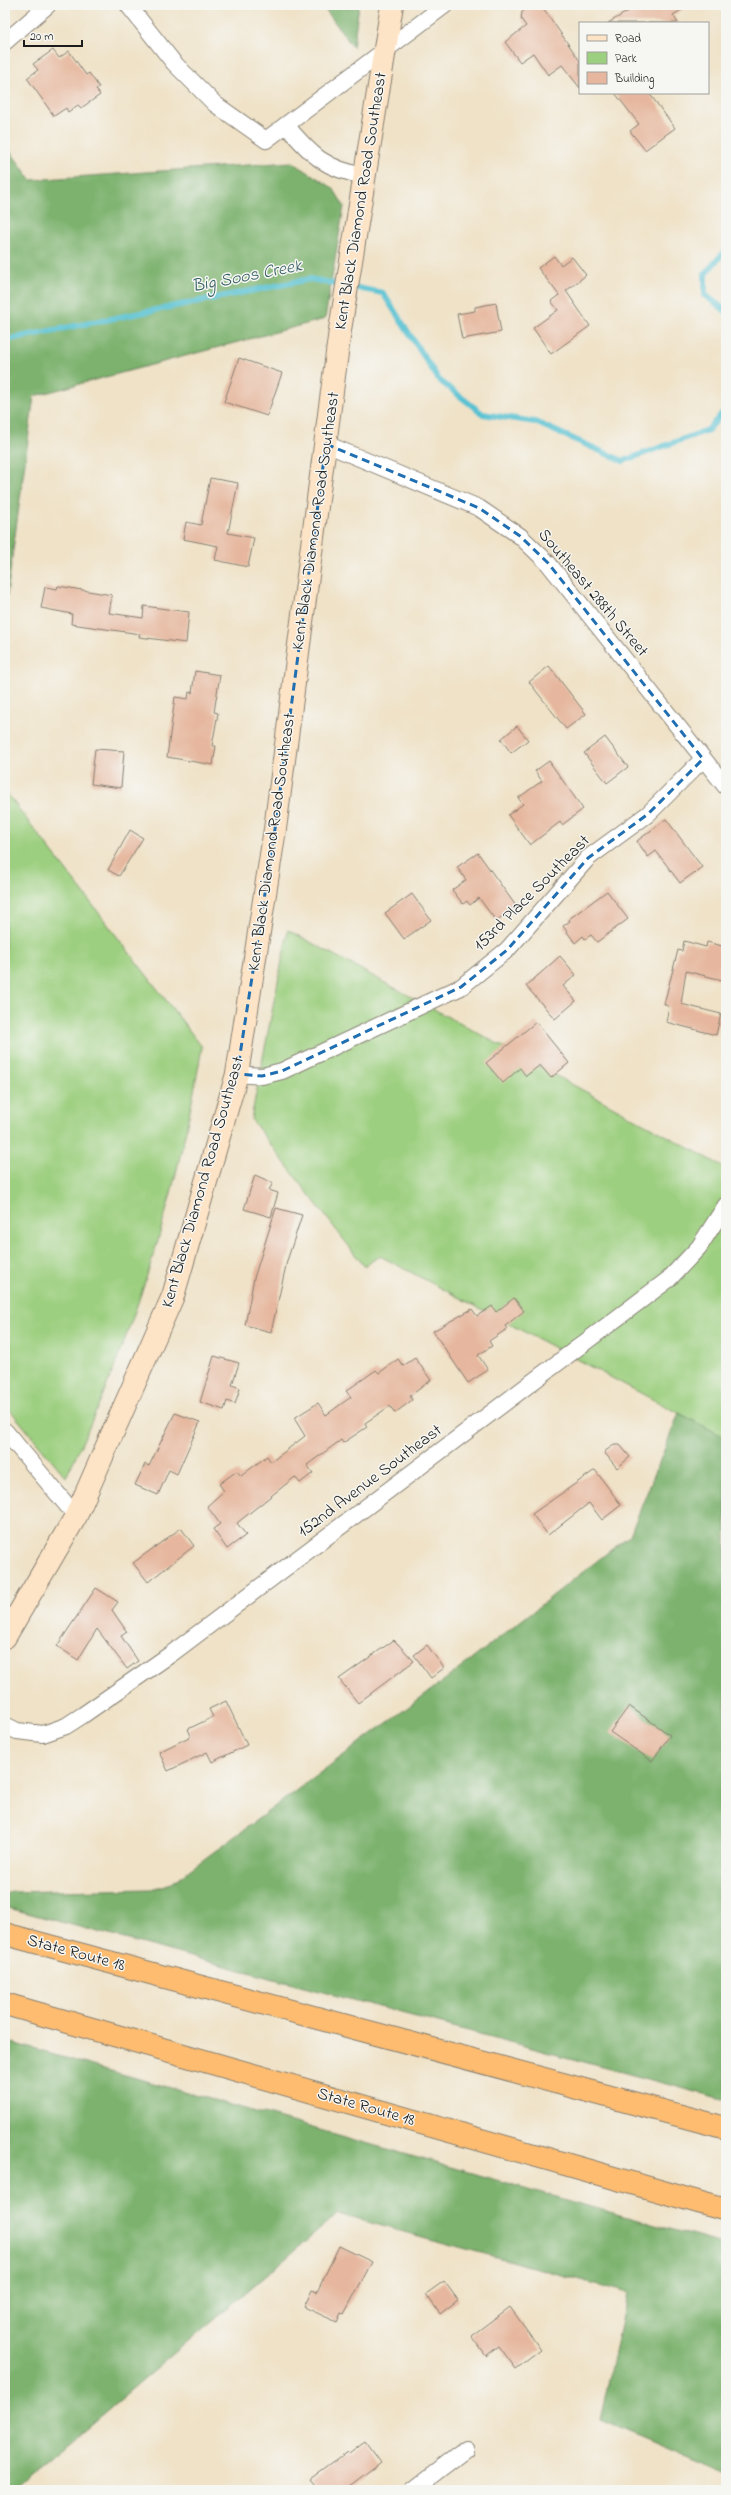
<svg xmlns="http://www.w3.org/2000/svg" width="731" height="2495" font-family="'Indie Flower',sans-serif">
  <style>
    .green { fill: #9ccf7f; stroke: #5c764e }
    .forest { fill: #7db26e; stroke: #4c6745 }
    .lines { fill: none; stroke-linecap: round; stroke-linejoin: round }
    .stream { stroke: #56c1d2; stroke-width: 6 }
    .building { fill: #e6b79e }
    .street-casing { stroke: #867f72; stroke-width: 18 }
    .secondary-casing { stroke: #867f72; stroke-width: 24 }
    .highway-casing { stroke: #867f72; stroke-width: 24 }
    .street { stroke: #fff; stroke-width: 16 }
    .secondary { stroke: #fee4c6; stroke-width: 22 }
    .highway { stroke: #fdbc70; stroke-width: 22 }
    .marked { fill: none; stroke: #1f6fb2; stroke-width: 3; stroke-dasharray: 8 5; stroke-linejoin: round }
    .labels { text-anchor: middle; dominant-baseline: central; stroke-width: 3; stroke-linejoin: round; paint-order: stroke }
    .street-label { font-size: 17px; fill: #1c1c1c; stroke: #f6f6f2 }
    .water-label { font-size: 18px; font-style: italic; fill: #335e65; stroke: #f6f6f2 }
  </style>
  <rect width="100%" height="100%" fill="#f6f6f2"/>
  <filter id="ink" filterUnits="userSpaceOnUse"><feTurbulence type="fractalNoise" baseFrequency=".025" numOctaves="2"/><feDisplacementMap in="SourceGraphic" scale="8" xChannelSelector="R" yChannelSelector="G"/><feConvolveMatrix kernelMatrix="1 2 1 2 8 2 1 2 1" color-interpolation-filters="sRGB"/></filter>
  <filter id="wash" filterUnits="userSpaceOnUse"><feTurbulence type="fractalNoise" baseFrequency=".012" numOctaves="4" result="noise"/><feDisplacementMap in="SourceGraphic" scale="16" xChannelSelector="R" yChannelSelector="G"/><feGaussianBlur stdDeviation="0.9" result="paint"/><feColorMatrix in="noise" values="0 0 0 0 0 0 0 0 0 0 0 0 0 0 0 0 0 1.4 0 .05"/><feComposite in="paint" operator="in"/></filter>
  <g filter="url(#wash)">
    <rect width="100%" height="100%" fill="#efe2c7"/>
    <!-- green -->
    <g class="green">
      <path d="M5 791 202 1047C176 1201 134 1336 66 1477L5 1404Z"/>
      <path d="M288 930 726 1168V1438L380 1256 364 1266 251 1119Z"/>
    </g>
    <!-- forest -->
    <g class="forest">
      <path d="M323 5H359L353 47 322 5Z"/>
      <path d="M5 144 31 180 292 162 333 188 344 206 325 319 34 396 5 609Z"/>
      <path d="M679 1413 726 1438V2100L5 1907V1895L9 1892 151 1889 172 1883 462 1667 630 1535Z"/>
      <path d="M5 2041 726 2245V2474L600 2420 628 2293 338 2214 13 2490H5Z"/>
    </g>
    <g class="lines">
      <!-- stream -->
      <g class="stream">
        <path d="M726 250 705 274V295L726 311"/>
        <path d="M5 340 310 279 383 293 439 380 483 414 535 422 623 461 708 430 726 409"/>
      </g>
    </g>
    <g id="blocks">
      <!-- building -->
      <g class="building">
        <path d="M533 5H541L580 61V88L562 65 548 75 533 53 520 62 505 42 526 26 521 19 522 12Z"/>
        <path d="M639 5H690L673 15 678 23H608Z"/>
        <path d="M53 50 59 58 69 51 86 75 89 73 99 87 96 89 100 95 81 108 78 105 68 112 66 108 54 116 27 78 38 70 33 64Z"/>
        <path d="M615 93H649L675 128 645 150 630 131 639 124Z"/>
        <path d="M554 256 561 265 572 257 586 275 566 291 590 326 551 354 533 328 558 310 551 301 559 295 538 268Z"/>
        <path d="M496 303 501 332 462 339 457 314 475 311V307Z"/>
        <path d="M239 358 282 373 267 416 224 402Z"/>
        <path d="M210 478 238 483 228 533 254 538 248 567 215 560 218 546 183 539 186 522 201 525Z"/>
        <path d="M58 586 112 595 109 613 143 618 144 606 189 612 186 643 139 637 140 634 71 624 72 614 41 608 45 587 57 589Z"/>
        <path d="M549 666 586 714 566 729 529 682Z"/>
        <path d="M195 671 220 675 214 712 218 713 212 746H216L213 765 167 757 175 697 188 699 189 692 192 693Z"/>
        <path d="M517 726 528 740 511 753 501 739Z"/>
        <path d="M605 737 628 767 607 783 584 753Z"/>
        <path d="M95 749 124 751 121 788 91 784Z"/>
        <path d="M549 761 583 809 562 825 560 822 530 845 508 815 523 804 518 798 542 781 535 771Z"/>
        <path d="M666 819 702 867 680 883 656 851 648 857 637 841Z"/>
        <path d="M130 830 143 838 119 876 108 870Z"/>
        <path d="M478 853 516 906 496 921 479 898 470 905 467 901 463 904 452 890 466 880 457 867Z"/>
        <path d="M607 891 628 919 597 942 591 935 585 939 583 936 575 943 563 926 570 921 569 919Z"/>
        <path d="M412 894 431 920 404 939 385 913Z"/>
        <path d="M684 941 706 947 707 942 726 947V981L686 971 681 1004 721 1014 716 1035 666 1022 669 1007 664 1004 678 950 682 951Z"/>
        <path d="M560 956 576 975 563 986 576 1001 555 1019 526 986Z"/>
        <path d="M536 1022 569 1063 551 1078 540 1065 526 1076 520 1068 503 1083 486 1063Z"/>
        <path d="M255 1175 273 1183 269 1190 278 1193 271 1217 244 1209Z"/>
        <path d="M276 1208 302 1215 287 1261 271 1332 245 1325 254 1278Z"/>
        <path d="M514 1298 524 1311 505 1326 507 1329 489 1341 492 1346 478 1355 488 1370 468 1383 433 1331 472 1309 477 1316 492 1306 496 1312Z"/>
        <path d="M214 1356 239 1363 232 1385 240 1388 235 1404 227 1401 224 1410 200 1402Z"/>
        <path d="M415 1358 431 1380 410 1396 412 1400 395 1413 390 1406 365 1423 367 1427 343 1443 341 1440 307 1465 313 1473 300 1483 295 1477 237 1523 246 1535 227 1549 213 1529 220 1524 207 1506 224 1491 219 1484 237 1471 241 1476 267 1456 271 1462 305 1436 294 1418 318 1403 326 1415 351 1397 346 1391 376 1370 379 1373 398 1359 403 1366Z"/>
        <path d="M175 1413 200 1422 177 1474 169 1470 158 1495 135 1485 145 1464 149 1466Z"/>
        <path d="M614 1445H620L630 1457 617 1468 604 1452Z"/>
        <path d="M595 1470 621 1505 602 1520 589 1503 548 1535 532 1514Z"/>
        <path d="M181 1528 194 1546 148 1582 133 1563Z"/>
        <path d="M96 1588 118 1602 112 1610 127 1632 121 1636 138 1661 127 1669 97 1629 78 1660 57 1646Z"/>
        <path d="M394 1640 414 1661 358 1703 339 1679Z"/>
        <path d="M427 1645 444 1668 431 1678 414 1655Z"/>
        <path d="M226 1701 247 1745 212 1762 207 1752 168 1771 159 1752 191 1736 188 1729 213 1717 209 1709Z"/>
        <path d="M629 1706 670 1735 652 1761 610 1732Z"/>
        <path d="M339 2246 372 2262 344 2314 341 2313 337 2322 304 2307 312 2290 317 2292Z"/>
        <path d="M444 2281 458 2300 440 2314 426 2294Z"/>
        <path d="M510 2307 541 2350 516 2369 499 2346 486 2356 471 2336Z"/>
        <path d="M366 2441 381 2462 344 2490H319L310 2479 347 2452 349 2454Z"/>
      </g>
    </g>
  </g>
  <g filter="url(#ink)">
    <use href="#blocks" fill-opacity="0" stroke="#867f72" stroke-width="1"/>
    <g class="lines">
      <defs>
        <g id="street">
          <path d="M128 5 174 63 215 104 266 140 445 5"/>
          <path d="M5 42 48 5"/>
          <path d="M286 125C311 155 326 170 366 176"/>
          <path d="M326 444 479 508 520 536 548 563 726 787"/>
          <path d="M237 1074 262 1076 282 1071 461 987 507 950 588 858 648 814 703 759"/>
          <path d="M5 1431 76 1516"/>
          <path d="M5 1725 17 1731 43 1734 66 1726 83 1715 171 1654 669 1279 699 1247 726 1205"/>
          <path d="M413 2490 466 2449"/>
        </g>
        <path id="secondary" d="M5 1637 76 1516 173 1296 237 1074 275 829 340 330 392 5"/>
        <g id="highway">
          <path d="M5 1934 726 2128"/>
          <path d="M5 2004 726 2210"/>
        </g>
      </defs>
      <!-- street casing -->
      <use href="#street" class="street-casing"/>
      <!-- secondary casing -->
      <use href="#secondary" class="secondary-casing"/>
      <!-- highway casing -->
      <use href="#highway" class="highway-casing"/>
      <!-- street -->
      <use href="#street" class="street"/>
      <!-- secondary -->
      <use href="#secondary" class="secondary"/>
      <!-- highway -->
      <use href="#highway" class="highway"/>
    </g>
  </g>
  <!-- marked area -->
  <path class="marked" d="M326 444 479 508 520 536 548 563 703 759 648 814 588 858 507 950 461 987 282 1071 262 1076 237 1074 275 829Z"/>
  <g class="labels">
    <!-- street labels -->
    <g class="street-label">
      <text transform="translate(361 201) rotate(-81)">Kent Black Diamond Road Southeast</text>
      <text transform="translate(316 521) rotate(-82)">Kent Black Diamond Road Southeast</text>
      <text transform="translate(593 593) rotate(50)">Southeast 288th Street</text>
      <text transform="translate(272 842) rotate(-82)">Kent Black Diamond Road Southeast</text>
      <text transform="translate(532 893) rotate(-45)">153rd Place Southeast</text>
      <text transform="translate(203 1182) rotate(-74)">Kent Black Diamond Road Southeast</text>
      <text transform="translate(370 1481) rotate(-37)">152nd Avenue Southeast</text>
      <text transform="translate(76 1953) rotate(15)">State Route 18</text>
      <text transform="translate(366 2107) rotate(16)">State Route 18</text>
    </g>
    <!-- water labels -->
    <g class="water-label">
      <text transform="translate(247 277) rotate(-11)">Big Soos Creek</text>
    </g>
  </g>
  <!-- margin -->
  <rect width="731" height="2495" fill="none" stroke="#f6f6f2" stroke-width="20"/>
  <!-- legend -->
  <rect x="579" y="22" width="130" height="72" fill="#f6f6f2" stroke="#9f9f9c"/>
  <rect x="587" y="35" width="20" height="6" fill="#fee4c6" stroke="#9f9f9c"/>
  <text x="615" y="42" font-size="12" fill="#1c1c1c">Road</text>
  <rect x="587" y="52" width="20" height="12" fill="#9ccf7f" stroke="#9f9f9c"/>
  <text x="615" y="62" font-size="12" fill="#1c1c1c">Park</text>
  <rect x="587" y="72" width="20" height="12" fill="#e6b79e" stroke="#9f9f9c"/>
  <text x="615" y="82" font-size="12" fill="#1c1c1c">Building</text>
  <!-- scale -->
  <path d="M24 40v6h58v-6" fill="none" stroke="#1c1c1c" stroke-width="2"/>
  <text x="30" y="40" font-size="12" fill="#1c1c1c" stroke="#f6f6f2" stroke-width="3" paint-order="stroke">20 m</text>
</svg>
